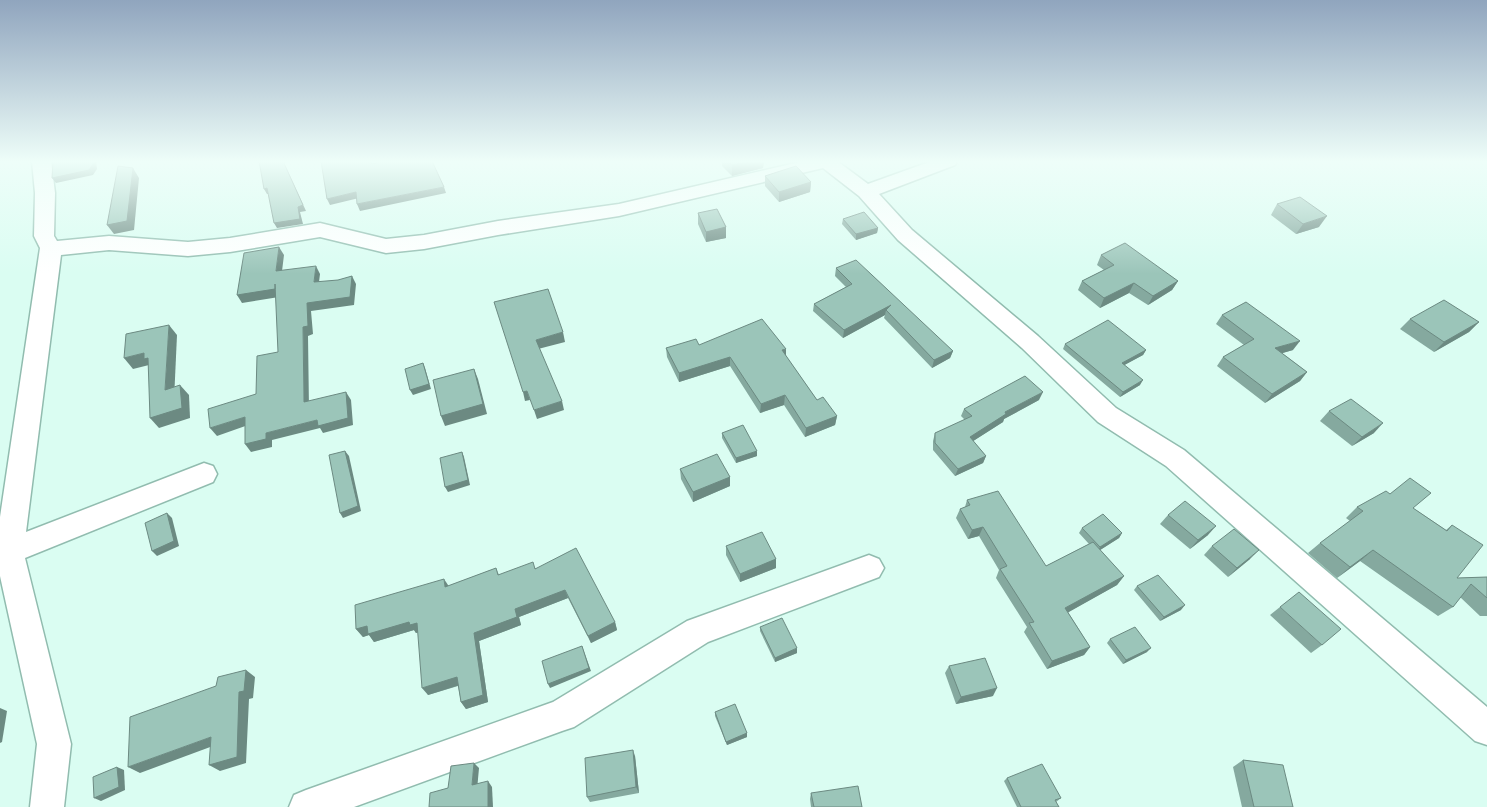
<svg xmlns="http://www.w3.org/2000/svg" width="1487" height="807" font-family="'Golos Text',sans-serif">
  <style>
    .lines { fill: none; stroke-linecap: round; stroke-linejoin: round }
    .minor-casing { stroke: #91bcaf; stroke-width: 3 }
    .minor { fill: #fff; fill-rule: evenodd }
    .wall { fill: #85a99f }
    .shaded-wall { fill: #6c8a82 }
    .building { fill: #9bc5b9; stroke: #6c8a82 }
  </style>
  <rect width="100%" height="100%" fill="#dafdf2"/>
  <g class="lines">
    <defs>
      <g id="minor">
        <path d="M32 161H51L55 193 54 236 57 241 109 236 188 242 230 238 320 223 386 239 424 235 498 221 619 204 804 161H837L868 184 932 161H957L955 165 879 194 912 230 1038 336 1116 408 1184 450 1487 707V745L1475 741 1166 466 1098 422 1022 348 898 240 859 196 823 168 619 216 498 235 424 249 386 253 320 237 230 252 188 256 109 250 61 255 26 532 204 463 213 466 217 474 213 482 25 558 71 744 64 807H30L37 744 0 576V517L40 248 34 236 35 193Z"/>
        <path d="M869 555 879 559 884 568 879 577 708 642 574 727 562 731 354 807H289L294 795 306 790 553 702 687 621Z"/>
      </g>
    </defs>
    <!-- minor casing -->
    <use href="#minor" class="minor-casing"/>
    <!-- minor -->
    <use href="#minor" class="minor"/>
  </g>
  <!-- wall -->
  <g class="wall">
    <path d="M722 161H764L763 168 732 176 722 166Z"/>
    <path d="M765 176 811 182 810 192 779 202 765 186Z"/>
    <path d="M1277 204 1319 227 1296 234 1271 215Z"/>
    <path d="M698 213 726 227V238L706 242 698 224Z"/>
    <path d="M843 219 878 228 877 233 856 240 842 224Z"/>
    <path d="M1101 255 1178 281 1172 290 1148 305 1129 293 1100 308 1078 290 1082 281 1104 270 1097 265Z"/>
    <path d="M836 268 953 351 950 358 932 368 884 318 885 315 843 338 813 311 814 304 846 287 835 276Z"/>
    <path d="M1222 315 1293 350 1282 353 1307 372 1300 381 1265 403 1217 366 1223 357 1244 345 1216 324Z"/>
    <path d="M1410 319 1479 322 1469 332 1434 352 1400 329Z"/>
    <path d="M1065 344 1146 350 1143 355 1124 365 1140 385 1120 397 1063 349Z"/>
    <path d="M699 345 786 356 817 400 837 416 835 425 805 437 784 405 760 413 730 366 679 382 667 357 666 348Z"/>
    <path d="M1039 400 1004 419 1003 422 973 441 986 456 983 463 955 476 933 450V441L935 433 965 420 961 416 964 409Z"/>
    <path d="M1329 411 1374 433 1352 446 1320 421Z"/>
    <path d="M722 433 757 456 736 463 722 438Z"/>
    <path d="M680 469 730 477V486L693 502 681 479Z"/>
    <path d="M1390 494 1413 508 1446 530 1452 525 1457 578 1487 577V616H1480L1460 597 1453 607 1438 616 1360 561 1337 578 1308 553 1320 543 1350 521 1346 518 1357 507Z"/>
    <path d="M967 500 1046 566 1089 544 1079 533 1082 528 1122 533 1119 538 1100 550 1124 576 1117 585 1068 612 1090 647 1084 655 1047 669 1024 632 1027 627 996 578 999 570 979 536 968 539 956 518 960 509 965 507Z"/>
    <path d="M1168 515 1208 535 1190 549 1160 524Z"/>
    <path d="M726 546 776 559V568L740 582 726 555Z"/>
    <path d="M1212 546 1250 559 1228 577 1204 555Z"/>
    <path d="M496 568 499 575 536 568 615 622 617 630 591 643 568 598 519 617 521 625 479 641 488 702 466 709 461 702 458 686 428 695 418 632 416 633 414 630 374 642 369 635 363 637 356 629 448 586Z"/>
    <path d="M1137 586 1181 610 1160 621 1134 590Z"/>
    <path d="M1280 607 1322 645 1311 653 1270 615Z"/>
    <path d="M760 627 797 653 775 662 760 631Z"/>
    <path d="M1110 639 1147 652 1123 664 1107 643Z"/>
    <path d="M949 666 993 696 956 704 945 673Z"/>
    <path d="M715 712 747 733V737L727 745 715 716Z"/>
    <path d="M635 756 639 793 590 802 587 797Z"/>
    <path d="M1243 760 1293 807H1242L1233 767Z"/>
    <path d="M1007 778 1061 798 1056 802 1059 807H1017L1004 781Z"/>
    <path d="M811 793 862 807H811L810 799Z"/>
  </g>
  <!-- shaded-wall -->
  <g class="shaded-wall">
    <path d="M93 161H96L97 169 93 175 56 183 52 178Z"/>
    <path d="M283 161 306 211 300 212 303 224 277 228 274 223Z"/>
    <path d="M752 161H764L763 168 732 176V165Z"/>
    <path d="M133 168 139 178 134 230 114 234 107 225Z"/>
    <path d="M811 182 810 192 779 202V192Z"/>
    <path d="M444 187 446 193 360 211 357 204Z"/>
    <path d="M267 188 270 194H267L264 189Z"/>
    <path d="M356 192 359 198 330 205 327 199Z"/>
    <path d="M1327 216 1319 227 1296 234 1303 224Z"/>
    <path d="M726 227V238L706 242V232Z"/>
    <path d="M878 228 877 233 856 240V234Z"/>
    <path d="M279 247 284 255 281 279 276 271Z"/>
    <path d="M316 266 320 274 318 290 314 282Z"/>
    <path d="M352 276 356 284 354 305 311 311 313 334 308 336 309 410 304 402 303 327 307 303Z"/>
    <path d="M1178 281 1172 290 1148 305 1153 296Z"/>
    <path d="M1134 283 1129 293 1100 308 1104 298Z"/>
    <path d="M275 284 279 297 242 303 237 295Z"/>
    <path d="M891 305 886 310 885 315 843 338 844 330Z"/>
    <path d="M1479 322 1469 332 1434 352 1444 342Z"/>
    <path d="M169 325 177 335 174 400 165 390Z"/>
    <path d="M563 332 565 342 538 349 536 340Z"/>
    <path d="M1300 341 1293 350 1269 357 1275 348Z"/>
    <path d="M786 349V358L782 350Z"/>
    <path d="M1146 350 1143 355 1119 368 1122 363Z"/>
    <path d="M953 351 950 358 932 368 934 360Z"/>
    <path d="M144 353 153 364 133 369 124 358Z"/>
    <path d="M730 357V366L679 382V373Z"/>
    <path d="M423 363 425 368 431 389 413 395 410 390Z"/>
    <path d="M474 369 478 379 487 414 445 426 441 416Z"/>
    <path d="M1307 372 1300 381 1265 403 1272 394Z"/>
    <path d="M1143 380 1140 385 1120 397 1123 392Z"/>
    <path d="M180 385 189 395 190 418 159 428 150 418Z"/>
    <path d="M527 391 530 400 525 401 523 392Z"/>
    <path d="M346 392 351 400 353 425 323 433 320 428 272 440V447L251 452 245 444 266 433 317 420Z"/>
    <path d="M1043 392 1039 400 1004 419 1003 422 967 445 970 437 1005 412Z"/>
    <path d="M785 395 784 405 760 413 761 404Z"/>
    <path d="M562 401 564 410 537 419 534 410Z"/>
    <path d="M837 416 835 425 805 437 806 428Z"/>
    <path d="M245 417 251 424 217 436 210 428Z"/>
    <path d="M1383 423 1374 433 1352 446 1362 437Z"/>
    <path d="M345 451 349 456 361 511 343 518 340 513Z"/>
    <path d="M757 451V456L736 463V458Z"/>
    <path d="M462 452 464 457 470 485 448 492 445 487Z"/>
    <path d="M986 456 983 463 955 476 958 469Z"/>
    <path d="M730 477V486L693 502V492Z"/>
    <path d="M167 513 172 518 179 546 157 556 152 551Z"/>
    <path d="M1216 526 1208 535 1190 549 1198 540Z"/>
    <path d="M983 527 979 536 968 539 972 530Z"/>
    <path d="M1122 533 1119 538 1097 552 1100 547Z"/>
    <path d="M1259 550 1250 559 1228 577 1237 568Z"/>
    <path d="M1373 550 1360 561 1337 578 1350 567Z"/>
    <path d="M776 559V568L740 582V574Z"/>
    <path d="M1124 576 1117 585 1060 617 1065 608Z"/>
    <path d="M444 579 450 588 445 587Z"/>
    <path d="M565 590 568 598 519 617 521 625 479 641 488 702 466 709 461 702 474 633 515 609Z"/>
    <path d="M1185 605 1181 610 1160 621 1164 617Z"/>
    <path d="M409 622 417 623 423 631 416 633 414 630 374 642 369 635 363 637 356 629 367 626Z"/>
    <path d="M615 622 617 630 591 643 588 636Z"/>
    <path d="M582 646 591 671 550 688 548 684Z"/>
    <path d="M1090 647 1084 655 1047 669 1052 661Z"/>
    <path d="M797 648V653L775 662V658Z"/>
    <path d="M1151 648 1147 652 1123 664 1126 660Z"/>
    <path d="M246 670 255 677 253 698 249 699 246 763 220 771 209 765 239 692Z"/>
    <path d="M457 677 463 684 428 695 422 688Z"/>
    <path d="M997 688 993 696 956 704 961 697Z"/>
    <path d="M0 708 7 711 2 742 0 743Z"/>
    <path d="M747 733V737L727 745 726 742Z"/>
    <path d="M211 737 221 743 140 773 128 767Z"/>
    <path d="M633 750 635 756 639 793 636 787Z"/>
    <path d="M474 763 479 768 477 790 472 785Z"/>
    <path d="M117 767 124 770 125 790 101 801 94 798Z"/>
    <path d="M488 781 492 787 493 807H488Z"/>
  </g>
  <!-- building -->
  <g class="building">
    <path d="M53 161H93V164L89 170 52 178Z"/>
    <path d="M259 161H283L303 205 298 207 300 219 274 223 267 188 264 189Z"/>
    <path d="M321 161H371L372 164 385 161H432L444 187 357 204 356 192 327 199Z"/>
    <path d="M727 161H752L732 165Z"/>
    <path d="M118 166 133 168 127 221 107 225Z"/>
    <path d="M796 166 811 182 779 192 765 176Z"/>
    <path d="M1300 197 1327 216 1303 224 1277 204Z"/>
    <path d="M717 209 726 227 706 232 698 213Z"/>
    <path d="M864 212 878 228 856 234 843 219Z"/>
    <path d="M1125 243 1178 281 1153 296 1134 283 1104 298 1082 281 1114 265 1101 255Z"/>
    <path d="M279 247 276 271 316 266 314 282 338 280 352 276 350 297 307 303 308 326 303 327 304 402 346 392 348 418 318 426 317 420 266 433V439L245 444V417L210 428 208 409 256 394 257 356 278 352 275 284V289L237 295 244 253Z"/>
    <path d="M856 260 953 351 934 360 886 310 891 305 844 330 814 304 852 284 836 268Z"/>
    <path d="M548 289 563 332 536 340 562 401 534 410 527 391 523 392 494 302Z"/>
    <path d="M1444 300 1479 322 1444 342 1410 319Z"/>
    <path d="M1246 302 1300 341 1275 348 1307 372 1272 394 1223 357 1254 339 1222 315Z"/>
    <path d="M762 319 786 349 782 350 817 400 823 397 837 416 806 428 785 395 761 404 730 357 679 373 666 348 696 339 699 345Z"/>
    <path d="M1108 320 1146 350 1122 363 1143 380 1123 392 1065 344Z"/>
    <path d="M169 325 165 390 180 385 182 408 150 418 148 358 144 359V353L124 358 126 334Z"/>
    <path d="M423 363 429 384 410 390 405 369Z"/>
    <path d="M474 369 483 404 441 416 433 380Z"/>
    <path d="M1025 376 1043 392 1005 412 1006 414 970 437 986 456 958 469 935 443V433L972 416 964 409Z"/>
    <path d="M1351 399 1383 423 1362 437 1329 411Z"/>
    <path d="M743 425 757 451 736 458 722 433Z"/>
    <path d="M345 451 358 506 340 513 329 455Z"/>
    <path d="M462 452 468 480 445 487 440 458Z"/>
    <path d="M717 454 730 477 693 492 680 469Z"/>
    <path d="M1410 478 1431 493 1413 508 1447 531 1452 525 1483 545 1457 578 1487 577V598L1471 584 1453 607 1373 550 1350 567 1320 543 1363 511 1357 507 1386 491 1390 494Z"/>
    <path d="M998 491 1046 566 1093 542 1124 576 1065 608 1090 647 1052 661 1029 623 1034 622 1000 569 1007 566 983 527 972 530 960 509 970 505 967 500Z"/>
    <path d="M1185 501 1216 526 1198 540 1168 515Z"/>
    <path d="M167 513 174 541 152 551 145 523Z"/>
    <path d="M1103 514 1122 533 1100 547 1082 528Z"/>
    <path d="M1234 529 1259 550 1237 568 1212 546Z"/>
    <path d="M762 532 776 559 740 574 726 546Z"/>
    <path d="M576 548 615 622 588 636 565 590 515 609 517 617 474 633 483 695 461 702 457 677 422 688 417 623 410 625 409 622 368 634 367 626 356 629 355 605 444 579 445 587 496 568 498 575 533 562 535 569Z"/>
    <path d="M1158 575 1185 605 1164 617 1137 586Z"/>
    <path d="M1299 592 1341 629 1322 645 1280 607Z"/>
    <path d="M782 618 797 648 775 658 760 627Z"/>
    <path d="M1135 627 1151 648 1126 660 1110 639Z"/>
    <path d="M582 646 589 668 548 684 542 661Z"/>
    <path d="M985 658 997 688 961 697 949 666Z"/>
    <path d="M246 670 244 691 239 692 237 757 209 765 211 737 128 767 130 717 216 686 218 677Z"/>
    <path d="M735 704 747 733 726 742 715 712Z"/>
    <path d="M633 750 636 787 587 797 585 758Z"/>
    <path d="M1243 760 1283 765 1293 807H1254Z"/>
    <path d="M474 763 472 785 488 781V807H429L430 793 448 788 451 766Z"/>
    <path d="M1042 764 1061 798 1055 800 1059 807H1021L1007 778Z"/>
    <path d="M117 767 119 787 94 798 93 777Z"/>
    <path d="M858 786 862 807H814L811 793Z"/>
  </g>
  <!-- sky -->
  <linearGradient id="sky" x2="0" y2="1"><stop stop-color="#90a5be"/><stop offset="0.59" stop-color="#eefef9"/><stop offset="1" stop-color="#eefef9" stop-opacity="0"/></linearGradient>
  <rect width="1487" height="274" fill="url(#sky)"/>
</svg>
